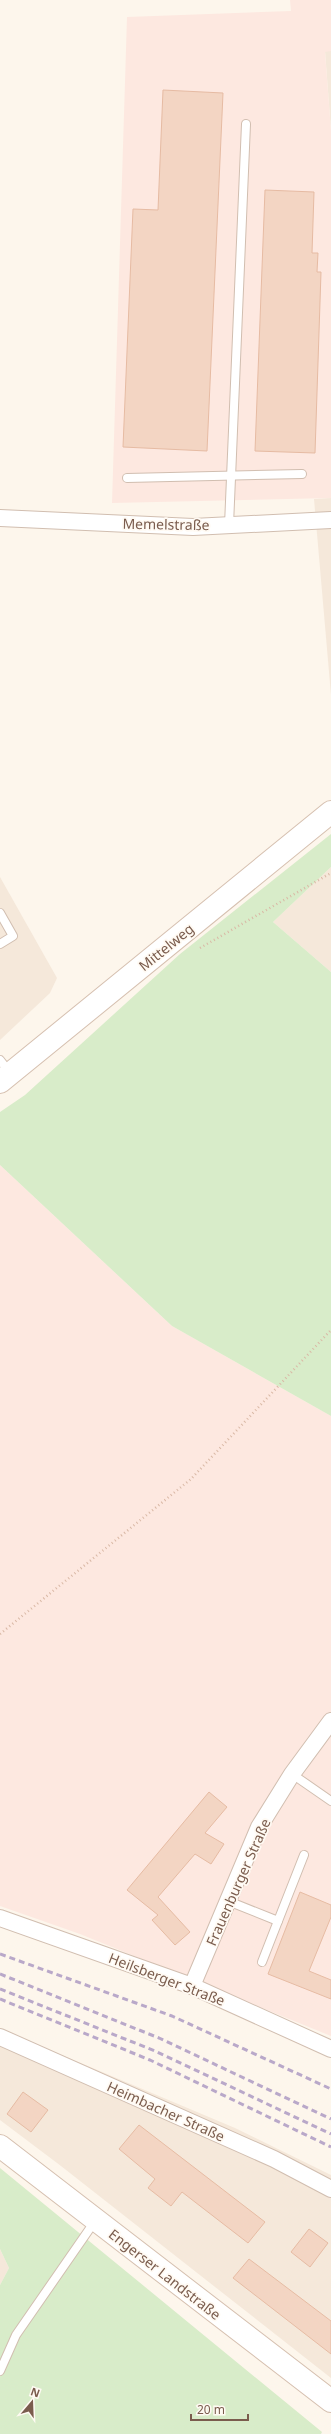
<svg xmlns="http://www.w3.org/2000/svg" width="331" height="2434" font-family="'Noto Sans',sans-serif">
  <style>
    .residential { fill: #f5e8da }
    .commercial { fill: #fde8e0 }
    .green { fill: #d8ecc9 }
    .building { fill: #f3d5c3; stroke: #e6bba3 }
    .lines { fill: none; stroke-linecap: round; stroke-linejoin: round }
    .lane-casing { stroke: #d1beb0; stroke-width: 10 }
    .street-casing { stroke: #d1beb0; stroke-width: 18 }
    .secondary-casing { stroke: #d6c0b0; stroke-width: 24 }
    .path { stroke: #d9b8a5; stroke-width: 2.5; stroke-dasharray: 1 3; stroke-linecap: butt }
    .lane { stroke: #fff; stroke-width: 8 }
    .street { stroke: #fff; stroke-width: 16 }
    .secondary { stroke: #fff; stroke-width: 22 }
    .rail { stroke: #b9a8c9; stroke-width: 3; stroke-dasharray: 6 4; stroke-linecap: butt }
    .labels { text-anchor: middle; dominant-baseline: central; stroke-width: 3.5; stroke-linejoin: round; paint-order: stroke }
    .street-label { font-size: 14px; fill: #7a5c4d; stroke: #fffaf3 }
  </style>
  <rect width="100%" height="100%" fill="#fdf6ec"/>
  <!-- residential -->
  <g class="residential">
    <path d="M325 51H331V131Z"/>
    <path d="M331 498V695L314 499Z"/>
    <path d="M331 867V972L273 922Z"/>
    <path d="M0 877 57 978 50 993 0 1040Z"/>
    <path d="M0 2029 235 2128 331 2175V2378L61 2166 0 2120Z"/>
    <path d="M0 2249 9 2268 0 2285Z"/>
  </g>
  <!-- commercial -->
  <g class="commercial">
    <path d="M290 0H331V51L325 52 331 131V498L112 503 127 17 291 11Z"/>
    <path d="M0 1165 172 1326 331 1416V2036L80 1934 0 1906Z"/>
  </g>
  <!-- green -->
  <g class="green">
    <path d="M331 834V867L273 922 331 972V1416L172 1326 0 1165V1112L25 1095 180 954Z"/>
    <path d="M0 2168 322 2432 321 2434H0V2285L9 2268 0 2249Z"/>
  </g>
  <!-- building -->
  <g class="building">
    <path d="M163 90 223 93 207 451 123 447 133 209 158 210Z"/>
    <path d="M265 190 314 192 312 253H318L317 272H321L315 453 255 451Z"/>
    <path d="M209 1792 227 1807 205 1833 224 1844 211 1864 195 1854 158 1897 190 1932 175 1945 152 1920 158 1915 127 1890Z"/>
    <path d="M300 1892 331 1905V1917L309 1971 331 1980V1999L268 1974Z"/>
    <path d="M23 2092 48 2110 31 2132 7 2114Z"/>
    <path d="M139 2125 265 2222 248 2243 182 2192 171 2206 148 2188 155 2179 119 2149Z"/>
    <path d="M309 2229 328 2243 310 2267 291 2252Z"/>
    <path d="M249 2259 331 2321V2354L233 2278Z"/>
  </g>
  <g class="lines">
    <defs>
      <g id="lane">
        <path d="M127 478 302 474"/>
        <path d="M229 525 246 124"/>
        <path d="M0 913 13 936 0 944"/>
        <path d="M0 1060 10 1073"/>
        <path d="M292 1774 331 1801"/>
        <path d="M228 1901 278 1921 304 1855"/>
        <path d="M262 1962 278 1921"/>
        <path d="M0 2371 16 2335 95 2221"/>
      </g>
      <g id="street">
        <path d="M0 518 193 527 331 520"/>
        <path d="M0 1918 192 1986 331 2049"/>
        <path d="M192 1986 259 1827 292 1774 331 1721"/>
        <path d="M0 2037 274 2159 331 2189"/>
      </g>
      <g id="secondary">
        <path d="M0 1082 331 812"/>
        <path d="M0 2146 331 2401"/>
      </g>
    </defs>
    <!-- lane casing -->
    <use href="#lane" class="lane-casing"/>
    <!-- street casing -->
    <use href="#street" class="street-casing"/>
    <!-- secondary casing -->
    <use href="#secondary" class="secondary-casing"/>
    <!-- path -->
    <g class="path">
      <path d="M200 948 331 873"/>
      <path d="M0 1634 191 1479 331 1330"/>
    </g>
    <!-- lane -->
    <use href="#lane" class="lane"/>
    <!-- street -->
    <use href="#street" class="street"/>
    <!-- secondary -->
    <use href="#secondary" class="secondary"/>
    <!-- rail -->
    <g class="rail">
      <path d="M0 1954 172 2016 331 2089"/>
      <path d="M0 1974 159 2038 331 2119"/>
      <path d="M0 1989 155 2051 331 2134"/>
      <path d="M0 1999 150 2060 331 2147"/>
    </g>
  </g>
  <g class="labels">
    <!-- street labels -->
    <g class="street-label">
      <text transform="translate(166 524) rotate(1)">Memelstraße</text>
      <text transform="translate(166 947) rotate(-39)">Mittelweg</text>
      <text transform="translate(238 1882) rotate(-66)">Frauenburger Straße</text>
      <text transform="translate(167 1979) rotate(21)">Heilsberger Straße</text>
      <text transform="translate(166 2111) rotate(24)">Heimbacher Straße</text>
      <text transform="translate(165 2274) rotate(38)">Engerser Landstraße</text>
    </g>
  </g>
  <!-- north arrow -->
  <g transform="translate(32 2402) rotate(19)" stroke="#fffaf3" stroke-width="3" paint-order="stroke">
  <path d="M0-3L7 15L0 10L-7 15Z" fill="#7a5c4d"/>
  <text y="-6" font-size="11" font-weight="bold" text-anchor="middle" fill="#7a5c4d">N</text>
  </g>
  <!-- scale -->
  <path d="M191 2414v6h57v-6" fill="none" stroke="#7a5c4d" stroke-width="2"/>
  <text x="197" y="2414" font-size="12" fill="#7a5c4d" stroke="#fffaf3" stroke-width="3" paint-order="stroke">20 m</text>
</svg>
